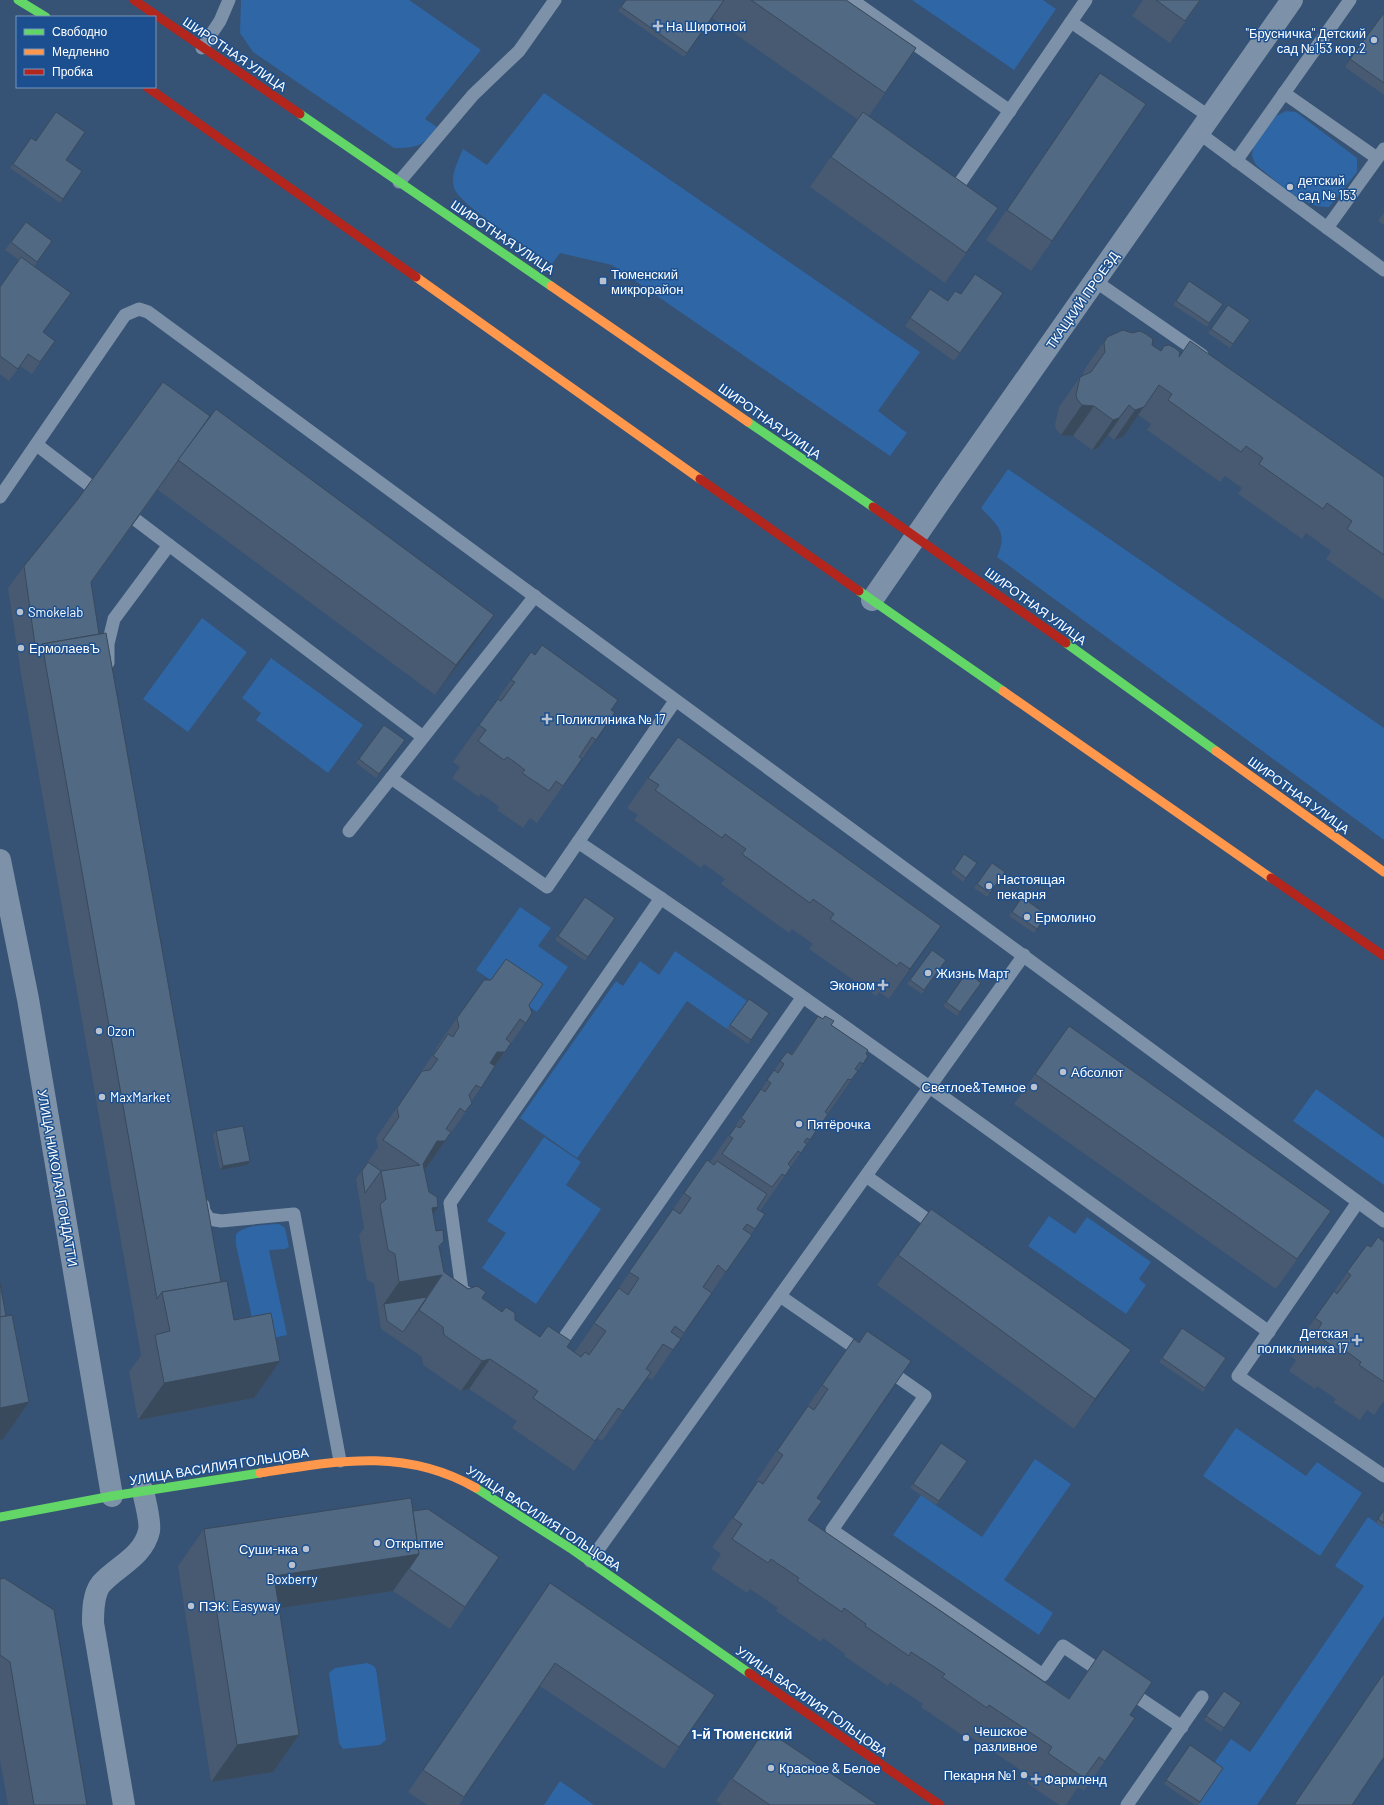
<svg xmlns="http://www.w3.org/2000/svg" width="1384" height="1805" font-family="Barlow,sans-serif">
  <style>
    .green { fill: #2f66a5 }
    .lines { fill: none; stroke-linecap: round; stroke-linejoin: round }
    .lane { stroke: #7d92a8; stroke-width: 13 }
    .street { stroke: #7d92a8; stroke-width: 22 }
    .fast { stroke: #63d668; stroke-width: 9 }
    .slow { stroke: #ff974d; stroke-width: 9 }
    .jam { stroke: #b3261e; stroke-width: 9 }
    .wall { fill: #475a72 }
    .shaded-wall { fill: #394a5c }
    .building { fill: #526984; stroke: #394a5c }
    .poi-dot { fill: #b9c2ce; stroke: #1b4f8f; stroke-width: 1.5 }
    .labels { text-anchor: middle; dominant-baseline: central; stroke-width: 3; stroke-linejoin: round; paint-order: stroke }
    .poi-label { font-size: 13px; fill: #fff; stroke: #1b4f8f; text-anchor: start }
    .street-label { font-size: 13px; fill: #fff; stroke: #1b4f8f }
    .neighbourhood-label { font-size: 14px; font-weight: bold; fill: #fff; stroke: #1b4f8f }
  </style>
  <rect width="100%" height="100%" fill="#365274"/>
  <!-- green -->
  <g class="green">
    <path d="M241 0H409L481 50 425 119 437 127C423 146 418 148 394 148L253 52 240 33Z"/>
    <path d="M912 0H1043L1056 9 1014 70Z"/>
    <path d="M544 93 920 352 878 411 907 433 890 456 612 265 560 253 552 264C531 249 465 209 455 190 449 177 458 161 463 149L487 165Z"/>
    <path d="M1286 111 1296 112 1357 158V172L1329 207C1303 209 1276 180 1256 165L1252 156 1253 148 1276 116Z"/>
    <path d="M1008 469 1384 728V840L997 557C1008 532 998 526 981 508Z"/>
    <path d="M202 618 247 652 188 732 143 699Z"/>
    <path d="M271 658 363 725 328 773 256 720 261 713 242 698Z"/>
    <path d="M520 907 551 928 538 946 568 967 537 1012 476 970Z"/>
    <path d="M675 951 747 1001 727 1029 687 1001 577 1158 520 1118 616 981 623 986 640 961 659 975Z"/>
    <path d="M1316 1089 1384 1138V1185L1293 1121Z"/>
    <path d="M544 1137 581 1162 566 1185 601 1209 536 1304 482 1268 506 1233 487 1221Z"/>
    <path d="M1049 1216 1075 1234 1087 1217 1151 1262 1139 1279 1146 1285 1126 1314 1028 1246Z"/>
    <path d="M279 1224 285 1228 289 1247 285 1249 269 1250 287 1335 257 1341 236 1245V1234C247 1224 265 1225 279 1224Z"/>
    <path d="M1236 1428 1306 1476 1317 1462 1362 1493 1320 1556 1203 1476Z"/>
    <path d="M1035 1459 1071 1484 1004 1580 1053 1613 1039 1635 893 1535 921 1495 982 1537Z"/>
    <path d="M1368 1517 1384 1528V1616L1257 1805H1198L1212 1766 1231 1739 1250 1752 1364 1586 1335 1566Z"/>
    <path d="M367 1663 374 1666 376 1669 386 1740 380 1745 343 1749 339 1743 329 1673 335 1668Z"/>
    <path d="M560 1781 594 1805H544Z"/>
  </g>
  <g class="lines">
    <!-- lane -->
    <g class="lane">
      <path d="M852 0 1010 111"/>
      <path d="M1071 22 1210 117"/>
      <path d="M202 48 220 21 229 0"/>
      <path d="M1284 93 1377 158"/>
      <path d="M1199 133 1384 270"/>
      <path d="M1236 161 1350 0"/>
      <path d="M399 182 473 95 519 51 555 0"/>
      <path d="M951 196 1086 0"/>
      <path d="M1327 228 1384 149"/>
      <path d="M1095 281 1202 355"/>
      <path d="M37 445 89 485"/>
      <path d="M0 497 125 315 139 309 148 312 1384 1221"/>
      <path d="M169 545 423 737"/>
      <path d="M535 596 391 778 547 887 578 842C812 999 1040 1167 1269 1332"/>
      <path d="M108 663V644L114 619 169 545 136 520"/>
      <path d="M349 831 391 778"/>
      <path d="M578 842 675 701"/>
      <path d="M866 1176 939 1228"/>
      <path d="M1358 1202 1238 1376 1384 1476"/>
      <path d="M203 1205 204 1211 209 1219 221 1221 294 1214 340 1461"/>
      <path d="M472 1296 462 1290 450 1203 661 898"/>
      <path d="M780 1296 864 1354"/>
      <path d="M555 1351 802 998"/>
      <path d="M885 1368 925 1396 832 1530 1043 1675 1063 1646 1106 1675"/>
      <path d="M590 1561 1024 955"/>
      <path d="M1127 1690 1182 1727"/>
      <path d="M1127 1805 1202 1697"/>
    </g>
    <!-- street -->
    <g class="street">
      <path d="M872 600 950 487 1292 0"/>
      <path d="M0 860 28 999 112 1496"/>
      <path d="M124 1805 93 1623C93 1612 93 1594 101 1584 117 1566 143 1557 149 1531 151 1522 145 1501 143 1491"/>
    </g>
    <!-- fast -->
    <g class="fast">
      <path d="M18 0 46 17"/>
      <path d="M300 114 551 286"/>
      <path d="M748 422 873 507"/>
      <path d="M859 591 1003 691"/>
      <path d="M1066 643 1216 751"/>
      <path d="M476 1488 573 1550 749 1673"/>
      <path d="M0 1517 112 1496 260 1473"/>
    </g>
    <!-- slow -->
    <g class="slow">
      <path d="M416 277 700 479"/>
      <path d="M551 286 748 422"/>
      <path d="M1003 691 1271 878"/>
      <path d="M1216 751 1384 872"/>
      <path d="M260 1473C336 1461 405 1447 476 1488"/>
    </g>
    <!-- jam -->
    <g class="jam">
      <path d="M134 0 300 114"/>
      <path d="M147 87 416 277"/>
      <path d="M700 479 859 591"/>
      <path d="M873 507 1066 643"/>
      <path d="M1271 878 1384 956"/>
      <path d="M749 1673 940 1805"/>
    </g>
  </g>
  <!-- wall -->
  <g class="wall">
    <path d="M626 0H724L684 57 618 11Z"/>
    <path d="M724 0H846L916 48 869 116 998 208 945 283 810 187 857 119 711 17Z"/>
    <path d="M1143 0H1201L1170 43 1132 16Z"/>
    <path d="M1384 13V95L1345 67Z"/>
    <path d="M1100 73 1052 241 1031 271 986 240Z"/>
    <path d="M31 138 36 141 66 160 82 171 60 203 10 168Z"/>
    <path d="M1384 213V225L1378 221Z"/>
    <path d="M52 241 34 267 43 332 55 341 32 374 20 366 9 381 0 374V287L19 260 5 250 11 242Z"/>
    <path d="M1189 281 1223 304 1207 327 1173 305Z"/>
    <path d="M930 289 948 301 961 294 1003 293 954 361 905 326Z"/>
    <path d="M1228 305 1250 320 1230 348 1208 333Z"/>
    <path d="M1107 337 1152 345 1161 351 1179 357 1384 477V600L1326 559 1331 551 1306 533 1302 539 1238 494 1242 488 1225 476 1220 482 1147 430 1151 424 1138 415 1123 437 1114 440 1108 435 1098 448 1092 450 1073 436 1061 435 1056 429 1055 425 1059 407 1080 377 1083 375V373L1086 367Z"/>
    <path d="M163 382 473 645 435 695 158 490 91 583 99 634 221 1282 234 1320 254 1398 138 1420 129 1372 141 1355 21 674 8 588 24 566 78 499Z"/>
    <path d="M531 652 615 712 537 823 530 818 523 828 497 810 499 807 490 800 481 794 479 797 452 778 460 767 453 762Z"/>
    <path d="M384 725 405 740 376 778 356 763Z"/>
    <path d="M648 778 941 926 889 999 879 992 876 996 809 949 813 944 792 929 789 933 721 884 725 879 704 864 701 868 634 820 638 815 627 808Z"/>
    <path d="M964 854 977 863 963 882 951 873Z"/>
    <path d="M992 863 1005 872 987 897 974 888Z"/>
    <path d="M585 897 615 918 585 961 555 940Z"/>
    <path d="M1022 897 1047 915 1034 933 1009 916Z"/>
    <path d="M932 950 946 960 922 994 907 984Z"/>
    <path d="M506 959 529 1005 532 1013 471 1102 472 1103 424 1171 436 1231 444 1241 439 1248 444 1272 540 1337 567 1347 574 1353 707 1160 710 1162 787 1052 791 1054 818 1016 831 1025 868 1056 760 1211 765 1214 652 1380 647 1377 602 1441 597 1438 574 1471 512 1428 517 1421 469 1389 461 1391 423 1365 422 1357 381 1329 374 1284 367 1280 359 1235 364 1228 356 1179 378 1147 376 1138 436 1050V1048L457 1018 490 980Z"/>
    <path d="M967 972 981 983 957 1016 943 1006Z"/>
    <path d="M749 999 769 1013 748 1044 727 1029Z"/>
    <path d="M1069 1026 1331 1211 1276 1289 1014 1104Z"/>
    <path d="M216 1131 250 1161 247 1165 220 1170 213 1135Z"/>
    <path d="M1384 1242V1401L1374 1415 1367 1410 1360 1420 1333 1402 1336 1399 1317 1386 1315 1389 1289 1371 1296 1360 1289 1355 1367 1245 1371 1247Z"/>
    <path d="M898 1255 1131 1350 1074 1429 877 1285Z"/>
    <path d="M1182 1328 1226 1358 1203 1392 1159 1362Z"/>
    <path d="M854 1339 817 1498 808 1520 1069 1698 1103 1649 1130 1715 1105 1761 1084 1791 1078 1787 1066 1805H1059L1027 1783 1031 1777 968 1735 966 1738 921 1707 923 1704 890 1682 888 1686 844 1656 845 1654 823 1638 821 1642 776 1611 778 1608 750 1589 747 1593 711 1569 721 1554 712 1547 758 1482 756 1481Z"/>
    <path d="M941 1443 967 1461 936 1505 910 1488Z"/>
    <path d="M1384 1510V1528L1376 1523Z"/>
    <path d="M413 1511 465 1607 450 1629 393 1591 279 1608 299 1735 273 1772 211 1782 178 1566 204 1529Z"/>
    <path d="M0 1579 87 1805H8L0 1760Z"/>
    <path d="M550 1583 679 1747 664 1769 540 1686 459 1805H427L408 1792Z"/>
    <path d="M1384 1672V1757L1352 1805H1294Z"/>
    <path d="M1224 1691 1241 1703 1221 1732 1204 1720Z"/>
    <path d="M765 1729 878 1805H722L716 1801Z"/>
    <path d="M1190 1745 1223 1768 1198 1805H1195L1164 1784Z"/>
  </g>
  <!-- shaded-wall -->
  <g class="shaded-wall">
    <path d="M1159 385 1123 437 1114 440 1135 410Z"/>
    <path d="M1082 405 1094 406 1073 436 1061 435Z"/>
    <path d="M1129 405 1108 435 1098 448 1092 450 1113 420Z"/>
    <path d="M494 615 473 645 435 695 456 665Z"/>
    <path d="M615 712 590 749 570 777 596 740Z"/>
    <path d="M941 926 920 956 889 999 910 969Z"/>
    <path d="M511 1043 490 1073 476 1082 497 1052Z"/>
    <path d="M437 1141H445L424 1171H416Z"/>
    <path d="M250 1161 247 1165 220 1170 223 1166Z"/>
    <path d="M438 1207 417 1237 432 1208Z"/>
    <path d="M442 1275 421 1305 384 1304 378 1312 399 1282Z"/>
    <path d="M1131 1350 1110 1380 1074 1429 1095 1399Z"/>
    <path d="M490 1359 469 1389 461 1391 482 1361Z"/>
    <path d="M280 1361 254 1398 138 1420 164 1383Z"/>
    <path d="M29 1402 3 1439 0 1440V1408Z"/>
    <path d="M419 1554 393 1591 248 1613 274 1576Z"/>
    <path d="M299 1735 273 1772 211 1782 237 1745Z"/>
  </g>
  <!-- building -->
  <g class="building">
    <path d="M626 0H724L687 53 621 7Z"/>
    <path d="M751 0H846L916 48 885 93Z"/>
    <path d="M1156 0H1200L1185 21Z"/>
    <path d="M1384 13V83L1350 59Z"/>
    <path d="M1100 73 1146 104 1052 241 1007 210Z"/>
    <path d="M56 112 85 132 66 160 82 171 63 199 13 164 31 138 36 141Z"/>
    <path d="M863 112 998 208 966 253 831 157Z"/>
    <path d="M26 222 52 241 37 262 11 242Z"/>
    <path d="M21 257 71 293 43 332 55 341 40 362 28 354 18 369 0 356V287Z"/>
    <path d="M975 274 1003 293 960 353 910 318 930 289 948 301 955 291 961 294Z"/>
    <path d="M1189 281 1223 304 1209 323 1176 301Z"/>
    <path d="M1228 305 1250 320 1233 344 1211 329Z"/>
    <path d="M1123 330 1132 333 1140 331 1146 334 1153 339 1152 345 1161 351 1164 346 1169 345 1175 348 1180 352 1179 357 1190 341 1384 477V555L1347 529 1352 521 1327 503 1323 509 1259 464 1263 458 1246 446 1241 452 1168 400 1172 394 1159 385 1144 407 1135 410 1129 405 1119 418 1113 420 1094 406 1082 405 1077 399 1076 395 1080 377 1091 372 1105 352 1104 343 1107 337Z"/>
    <path d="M163 382 210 416 91 582 99 634 42 644 36 652 24 566 78 499Z"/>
    <path d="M216 409 494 615 456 665 178 460Z"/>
    <path d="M106 633 221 1282 162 1292 157 1299 42 644Z"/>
    <path d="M542 645 618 700 611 710 615 712 596 740 592 737 579 757 582 759 563 786 556 781 549 791 522 773 525 770 516 763 507 757 504 760 478 741 486 730 479 725 498 699 501 701 515 682 511 680 531 652 535 655Z"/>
    <path d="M384 725 405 740 379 774 359 759Z"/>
    <path d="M678 737 941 926 910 969 900 962 897 966 830 919 834 914 813 899 810 903 742 854 746 849 725 834 722 838 655 790 659 785 648 778Z"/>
    <path d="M964 854 977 863 966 878 954 869Z"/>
    <path d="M992 863 1005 872 990 893 977 884Z"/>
    <path d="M585 897 615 918 588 957 558 936Z"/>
    <path d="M1022 897 1047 915 1037 929 1012 912Z"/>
    <path d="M932 950 946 960 924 990 910 980Z"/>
    <path d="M506 959 543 984 529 1005 532 1013 526 1023 520 1019 506 1039 511 1043 505 1052H497L490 1063 495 1066 481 1088 476 1085 469 1095 472 1103 465 1112 460 1108 446 1129 451 1132 445 1141H437L423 1164 429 1192 437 1197 438 1207 432 1208 436 1231 443 1230 444 1241 439 1246 444 1272 468 1289 477 1286 486 1292 482 1298 502 1312 506 1307 515 1313V1320L540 1337 548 1326 571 1341 567 1347 581 1357 585 1352 589 1355 606 1331 594 1323 619 1288 628 1295 639 1278 629 1272 673 1209 680 1214 691 1198 684 1193 707 1160 714 1165 717 1161 767 1194 757 1209 765 1214 755 1229 747 1224 743 1229 752 1235 726 1272 718 1265 703 1287 712 1293 684 1333 675 1326 671 1332 681 1339 673 1350 663 1344 646 1369 651 1372 623 1411 618 1408 595 1441 533 1398 538 1391 490 1359 482 1361 444 1335 443 1327 419 1310 442 1275 399 1282 395 1254 388 1250 380 1205 386 1199 381 1171 420 1165 383 1140 399 1117 397 1108 422 1071 430 1070 438 1059 433 1056 448 1034 453 1037 459 1027 457 1018 484 980H491Z"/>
    <path d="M967 972 981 983 960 1012 946 1002Z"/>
    <path d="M749 999 769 1013 751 1040 730 1025Z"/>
    <path d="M818 1016 823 1019 825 1016 834 1021 831 1025 868 1050 866 1054 868 1056 863 1064 860 1062 855 1069 858 1071 851 1080 848 1079 825 1112 828 1114 822 1123 819 1121 813 1129 816 1131 810 1140 807 1138 804 1142 807 1144 801 1153 798 1151 788 1164 791 1167 785 1176 782 1174 772 1187 722 1154 733 1138 729 1136 736 1126 740 1128 745 1121 741 1118 761 1089 765 1092 771 1083 767 1080 774 1070 778 1073 784 1064 780 1061 787 1052 792 1055Z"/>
    <path d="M1069 1026 1331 1211 1297 1259 1035 1074Z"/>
    <path d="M243 1126 250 1161 223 1166 216 1131Z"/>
    <path d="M368 1162 381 1171 365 1193 362 1171Z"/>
    <path d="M931 1209 1131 1350 1095 1399 898 1255Z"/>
    <path d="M1378 1237 1384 1242V1382L1359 1365 1361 1362 1343 1349 1341 1352 1315 1334 1322 1323 1315 1318 1334 1291 1337 1294 1351 1275 1347 1272 1367 1245 1371 1247Z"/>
    <path d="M227 1281 234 1320 271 1313 280 1361 164 1383 155 1335 170 1331 162 1292Z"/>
    <path d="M0 1283 6 1316 0 1317Z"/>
    <path d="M427 1297 403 1332 387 1321 384 1304Z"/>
    <path d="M12 1315 29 1402 0 1408V1317Z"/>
    <path d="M1182 1328 1226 1358 1205 1388 1162 1358Z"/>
    <path d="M867 1331 911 1361 817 1498 822 1501 808 1520 1069 1699 1103 1649 1152 1682 1130 1715 1135 1718 1105 1761 1099 1757 1084 1778 1048 1753 1052 1747 989 1705 987 1708 942 1677 945 1674 911 1652 909 1656 865 1626 866 1624 844 1608 842 1612 797 1581 799 1578 771 1559 768 1563 732 1539 742 1524 733 1518 758 1481 763 1484 783 1455 777 1451 808 1406 814 1410 828 1389 822 1385 854 1339 859 1343Z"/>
    <path d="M941 1443 967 1461 939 1501 913 1484Z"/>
    <path d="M411 1498 419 1554 274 1576 299 1735 237 1745 204 1529Z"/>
    <path d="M428 1509 499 1557 465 1607 409 1569 419 1554 413 1511Z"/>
    <path d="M1384 1510V1523L1378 1519Z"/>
    <path d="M4 1578 54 1610 87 1805H34L10 1662 0 1655V1579Z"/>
    <path d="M550 1583 715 1695 679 1747 555 1663 464 1797 423 1770Z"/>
    <path d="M1384 1673V1757L1352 1805H1294Z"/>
    <path d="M1224 1691 1241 1703 1224 1728 1206 1716Z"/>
    <path d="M765 1729 878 1805H770L732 1779Z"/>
    <path d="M1190 1745 1223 1768 1200 1802 1166 1780Z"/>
  </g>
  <!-- markers -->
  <g class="poi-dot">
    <path d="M656 20h4v4h4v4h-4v4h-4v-4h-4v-4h4z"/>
    <circle cx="1374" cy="40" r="4"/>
    <circle cx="1290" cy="187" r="4"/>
    <rect x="599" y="277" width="8" height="8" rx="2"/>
    <circle cx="20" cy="612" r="4"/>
    <circle cx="21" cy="648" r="4"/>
    <path d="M545 713h4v4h4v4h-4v4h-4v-4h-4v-4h4z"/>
    <circle cx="989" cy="886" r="4"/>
    <circle cx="1027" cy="917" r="4"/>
    <circle cx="928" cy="973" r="4"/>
    <path d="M881 979h4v4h4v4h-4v4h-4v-4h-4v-4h4z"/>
    <circle cx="99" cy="1031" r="4"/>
    <circle cx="1063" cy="1072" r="4"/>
    <circle cx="1034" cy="1087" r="4"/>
    <circle cx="102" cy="1097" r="4"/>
    <circle cx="799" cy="1124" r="4"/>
    <path d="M1355 1334h4v4h4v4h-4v4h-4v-4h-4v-4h4z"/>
    <circle cx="377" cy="1543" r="4"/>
    <circle cx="306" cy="1549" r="4"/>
    <circle cx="292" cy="1565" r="4"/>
    <circle cx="191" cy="1606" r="4"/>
    <circle cx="966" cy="1738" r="4"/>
    <circle cx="771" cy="1768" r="4"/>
    <circle cx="1024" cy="1775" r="4"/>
    <path d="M1034 1773h4v4h4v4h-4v4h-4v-4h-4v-4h4z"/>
  </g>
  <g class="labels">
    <!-- poi labels -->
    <g class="poi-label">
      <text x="666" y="26">На Широтной</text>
      <text x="1366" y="33" text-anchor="end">"Брусничка" Детский<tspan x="1366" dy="15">сад №153 кор.2</tspan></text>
      <text x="1298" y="180">детский<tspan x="1298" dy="15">сад № 153</tspan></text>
      <text x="611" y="274">Тюменский<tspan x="611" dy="15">микрорайон</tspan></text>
      <text x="28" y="612">Smokelab</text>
      <text x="29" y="648">ЕрмолаевЪ</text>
      <text x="556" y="719">Поликлиника № 17</text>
      <text x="997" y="879">Настоящая<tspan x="997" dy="15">пекарня</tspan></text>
      <text x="1035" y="917">Ермолино</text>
      <text x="936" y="973">Жизнь Март</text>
      <text x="875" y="985" text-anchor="end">Эконом</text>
      <text x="107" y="1031">Ozon</text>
      <text x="1071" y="1072">Абсолют</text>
      <text x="1026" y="1087" text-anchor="end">Светлое&amp;Темное</text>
      <text x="110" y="1097">MaxMarket</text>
      <text x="807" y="1124">Пятёрочка</text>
      <text x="1348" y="1333" text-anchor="end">Детская<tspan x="1348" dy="15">поликлиника 17</tspan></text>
      <text x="385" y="1543">Открытие</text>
      <text x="298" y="1549" text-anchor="end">Суши-нка</text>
      <text x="292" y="1579" text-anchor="middle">Boxberry</text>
      <text x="199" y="1606">ПЭК: Easyway</text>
      <text x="974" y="1731">Чешское<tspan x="974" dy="15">разливное</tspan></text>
      <text x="779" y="1768">Красное &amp; Белое</text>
      <text x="1016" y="1775" text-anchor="end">Пекарня №1</text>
      <text x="1044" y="1779">Фармленд</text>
    </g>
    <!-- street labels -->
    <g class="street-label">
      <text transform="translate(235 54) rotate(34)">ШИРОТНАЯ УЛИЦА</text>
      <text transform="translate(503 237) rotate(34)">ШИРОТНАЯ УЛИЦА</text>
      <text transform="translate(1082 300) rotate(-55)">ТКАЦКИЙ ПРОЕЗД</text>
      <text transform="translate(770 421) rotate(35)">ШИРОТНАЯ УЛИЦА</text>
      <text transform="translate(1036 606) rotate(36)">ШИРОТНАЯ УЛИЦА</text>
      <text transform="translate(1299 795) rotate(36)">ШИРОТНАЯ УЛИЦА</text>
      <text transform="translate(58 1178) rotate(80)">УЛИЦА НИКОЛАЯ ГОНДАТТИ</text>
      <text transform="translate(219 1466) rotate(-9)">УЛИЦА ВАСИЛИЯ ГОЛЬЦОВА</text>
      <text transform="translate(544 1518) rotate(33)">УЛИЦА ВАСИЛИЯ ГОЛЬЦОВА</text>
      <text transform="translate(812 1701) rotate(35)">УЛИЦА ВАСИЛИЯ ГОЛЬЦОВА</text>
    </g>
    <!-- neighbourhood labels -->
    <g class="neighbourhood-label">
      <text x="742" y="1733">1-й Тюменский</text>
    </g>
  </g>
  <!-- legend -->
  <rect x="16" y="16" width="140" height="72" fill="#1b4f8f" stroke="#7695bc"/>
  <rect x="24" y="29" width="20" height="6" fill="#63d668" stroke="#7695bc"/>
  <text x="52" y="36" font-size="12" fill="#ffffff">Свободно</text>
  <rect x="24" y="49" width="20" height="6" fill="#ff974d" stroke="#7695bc"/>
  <text x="52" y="56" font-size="12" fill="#ffffff">Медленно</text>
  <rect x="24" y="69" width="20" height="6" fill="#b3261e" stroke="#7695bc"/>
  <text x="52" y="76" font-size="12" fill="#ffffff">Пробка</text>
</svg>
